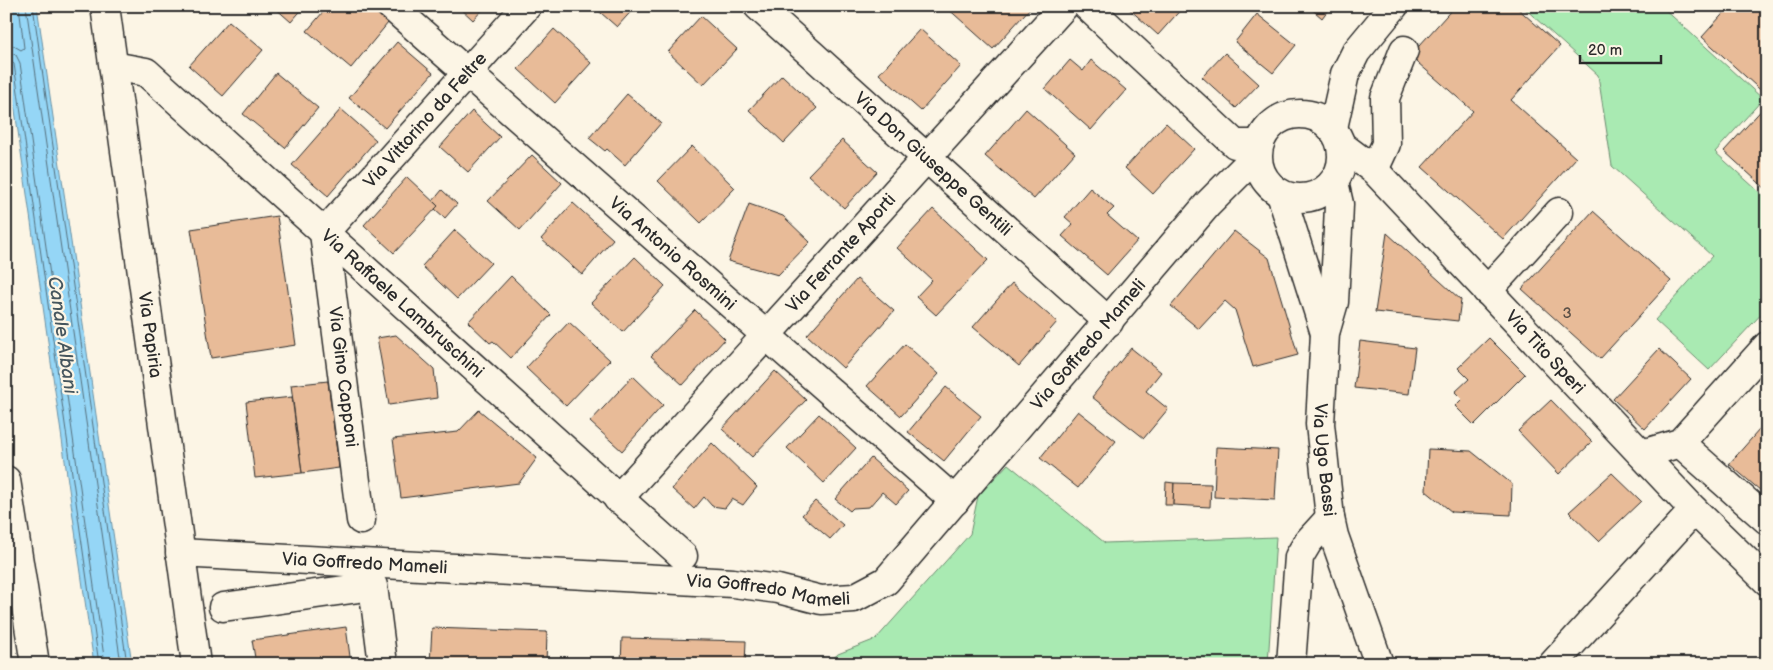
<svg xmlns="http://www.w3.org/2000/svg" width="1773" height="670" font-family="'Balsamiq Sans',sans-serif">
  <style>
    .green { fill: #a9eab2; stroke: #6a8a6e }
    .water { fill: #95d6f6; stroke: #6b92a5 }
    .lines { fill: none; stroke-linecap: round; stroke-linejoin: round }
    .shore { stroke: #556f7c; stroke-width: 1 }
    .building { fill: #e8bb98; stroke: #2b2b2b }
    .minor-casing { stroke: #2b2b2b; stroke-width: 31 }
    .major-casing { stroke: #2b2b2b; stroke-width: 31 }
    .minor { stroke: #fcf5e5; stroke-width: 28 }
    .major { stroke: #fcf5e5; stroke-width: 28 }
    .labels { text-anchor: middle; dominant-baseline: central; stroke-width: 4.5; stroke-linejoin: round; paint-order: stroke }
    .number-label { font-size: 15px; fill: #5a4f46 }
    .street-label { font-size: 18px; fill: #2b2b2b; stroke: #fcf5e5 }
    .water-label { font-size: 19px; font-style: italic; fill: #46565e; stroke: #fcf5e5 }
  </style>
  <rect width="100%" height="100%" fill="#fcf5e5"/>
  <filter id="ink" filterUnits="userSpaceOnUse"><feTurbulence type="fractalNoise" baseFrequency=".02" numOctaves="2"/><feDisplacementMap in="SourceGraphic" scale="10" xChannelSelector="R" yChannelSelector="G"/><feConvolveMatrix kernelMatrix="1 2 1 2 8 2 1 2 1" color-interpolation-filters="sRGB"/></filter>
  <g filter="url(#ink)">
    <!-- green -->
    <g class="green">
      <path d="M1522 6H1661L1763 99 1715 152 1767 199V308L1709 370 1655 320 1712 256 1612 166 1598 75Z"/>
      <path d="M1008 464 1105 543 1276 537 1268 664H827L838 654 876 639 970 534 978 496Z"/>
    </g>
    <!-- water -->
    <path class="water" d="M6 6H37L132 664H94L6 47Z"/>
    <g class="lines">
      <!-- shore -->
      <g class="shore">
        <path d="M26 6 121 664"/>
        <path d="M33 6 127 664"/>
        <path d="M6 45 14 46 21 50 24 48 19 6"/>
        <path d="M6 52 16 55 20 63 105 664"/>
        <path d="M6 59 11 60 14 64 99 664"/>
      </g>
    </g>
    <!-- building -->
    <g class="building">
      <path d="M273 6H305L291 22Z"/>
      <path d="M328 6H368L388 23 351 68 307 31Z"/>
      <path d="M458 6H486L473 20Z"/>
      <path d="M593 6H636L617 27Z"/>
      <path d="M945 6H1032L993 49Z"/>
      <path d="M1126 6H1184L1158 35Z"/>
      <path d="M1308 6H1331L1322 18Z"/>
      <path d="M1455 6H1515L1560 46 1511 100 1576 158 1503 239 1422 167 1473 111 1410 56Z"/>
      <path d="M1730 6H1767V96L1702 37Z"/>
      <path d="M1257 14 1296 45 1273 73 1235 42Z"/>
      <path d="M701 16 737 49 703 85 668 52Z"/>
      <path d="M229 21 263 50 223 96 189 66Z"/>
      <path d="M554 29 591 63 555 103 518 69Z"/>
      <path d="M920 29 961 66 921 111 879 74Z"/>
      <path d="M397 42 433 73 385 128 349 98Z"/>
      <path d="M1225 53 1259 84 1236 108 1202 77Z"/>
      <path d="M1070 60 1083 71 1091 60 1126 90 1091 130 1045 89Z"/>
      <path d="M276 73 318 108 285 148 243 114Z"/>
      <path d="M782 75 817 108 784 143 749 110Z"/>
      <path d="M627 94 661 123 625 165 607 149 605 151 589 138Z"/>
      <path d="M1767 104V190L1724 151Z"/>
      <path d="M341 109 376 140 328 196 292 165Z"/>
      <path d="M1026 109 1075 153 1034 199 985 156Z"/>
      <path d="M472 111 500 137 468 172 440 147Z"/>
      <path d="M1166 123 1194 149 1153 194 1125 168Z"/>
      <path d="M842 140 877 172 844 208 808 175Z"/>
      <path d="M692 146 735 188 701 223 658 181Z"/>
      <path d="M532 155 562 183 520 230 488 201Z"/>
      <path d="M407 177 438 206 394 253 364 225Z"/>
      <path d="M1090 188 1114 208 1107 215 1137 241 1107 275 1062 236 1073 224 1065 217Z"/>
      <path d="M442 190 457 204 445 218 435 209 438 206 433 201Z"/>
      <path d="M573 203 613 239 582 275 541 239Z"/>
      <path d="M749 204 783 216 810 242 778 275 728 261Z"/>
      <path d="M933 209 988 260 936 315 916 297 932 280 897 248Z"/>
      <path d="M1593 211 1671 281 1600 359 1522 289Z"/>
      <path d="M277 216 296 345 211 358 191 229Z"/>
      <path d="M455 230 491 263 457 299 422 266Z"/>
      <path d="M1234 231 1269 258 1298 355 1253 367 1235 310 1225 301 1199 329 1171 306Z"/>
      <path d="M1387 233 1461 300 1458 321 1375 312Z"/>
      <path d="M635 257 665 286 623 332 591 303Z"/>
      <path d="M511 276 551 315 511 358 493 341 490 343 468 322Z"/>
      <path d="M857 279 894 311 843 368 807 335Z"/>
      <path d="M1012 283 1057 322 1019 366 973 327Z"/>
      <path d="M695 310 725 339 683 385 651 356Z"/>
      <path d="M569 322 610 360 566 406 526 368Z"/>
      <path d="M396 335 434 369 437 398 389 405 377 338Z"/>
      <path d="M1489 338 1525 374 1474 425 1455 406 1462 399 1455 392 1469 379 1458 368Z"/>
      <path d="M1360 341 1415 348 1409 394 1354 388Z"/>
      <path d="M905 344 939 374 901 416 867 386Z"/>
      <path d="M1131 348 1161 372 1146 391 1168 409 1144 438 1092 397Z"/>
      <path d="M1659 349 1691 379 1645 429 1613 399Z"/>
      <path d="M775 371 806 400 752 457 722 429Z"/>
      <path d="M633 376 663 405 622 451 590 422Z"/>
      <path d="M328 381 339 468 302 473 291 385Z"/>
      <path d="M946 387 981 416 944 461 908 432Z"/>
      <path d="M292 397 302 473 255 478 246 402Z"/>
      <path d="M1551 400 1592 442 1559 474 1518 431Z"/>
      <path d="M479 410 537 458 519 483 401 498 393 439 458 432Z"/>
      <path d="M1078 411 1116 441 1078 488 1040 458Z"/>
      <path d="M819 414 856 448 824 483 787 448Z"/>
      <path d="M1767 421V496L1729 464Z"/>
      <path d="M712 443 757 487 743 505 732 499 725 508 712 506 704 497 694 509 672 489Z"/>
      <path d="M1216 447 1278 450 1275 500 1214 497Z"/>
      <path d="M1428 449 1471 451 1512 484 1511 515 1452 512 1426 491Z"/>
      <path d="M871 458 908 491 896 504 882 492 869 507 853 508 850 511 835 499Z"/>
      <path d="M1612 473 1641 501 1599 541 1569 512Z"/>
      <path d="M1166 482 1174 483 1173 505H1165Z"/>
      <path d="M1174 483 1211 484 1210 507 1173 505Z"/>
      <path d="M815 501 843 525 830 539 802 515Z"/>
      <path d="M346 627 351 664H256L252 640Z"/>
      <path d="M432 628 547 632 546 664H430Z"/>
      <path d="M622 638 746 641 745 664H621Z"/>
    </g>
    <g class="lines">
      <defs>
        <g id="minor">
          <path id="s1" d="M391 6 955 501"/>
          <path id="s2" d="M758 6 1109 322"/>
          <path d="M1087 6 1235 144H1259"/>
          <path id="s3" d="M114 69 124 68 146 72 683 556"/>
          <circle cx="1300" cy="156" r="42"/>
          <path d="M1333 128 1345 74 1356 52 1394 6"/>
          <path id="s4" d="M1342 146 1374 170 1694 510 1767 581"/>
          <path d="M1374 170 1386 144 1385 98 1404 50"/>
          <path id="s5" d="M1334 182 1339 204 1338 229 1334 302 1325 333 1320 424 1330 518 1334 536 1379 664"/>
          <path d="M1281 194 1325 333"/>
          <path d="M1487 291 1559 212"/>
          <path d="M1680 443 1767 520"/>
          <path d="M1642 454 1680 443 1767 346"/>
          <path id="s6" d="M618 499 1064 6"/>
          <path id="s7" d="M361 520 324 233 527 6"/>
          <path id="s8" d="M180 553 733 583 778 589 821 600 854 598 886 581 1208 204 1257 155"/>
          <path d="M223 607 373 586 383 664"/>
          <path d="M1291 664 1299 557 1308 542 1330 518"/>
          <path d="M1553 664 1694 510"/>
        </g>
        <g id="major">
          <path id="s9" d="M105 6 196 664"/>
          <path d="M6 480 35 664"/>
        </g>
      </defs>
      <!-- minor casing -->
      <use href="#minor" class="minor-casing"/>
      <!-- major casing -->
      <use href="#major" class="major-casing"/>
      <!-- minor -->
      <use href="#minor" class="minor"/>
      <!-- major -->
      <use href="#major" class="major"/>
    </g>
  </g>
  <g class="labels">
    <!-- number labels -->
    <g class="number-label">
      <text x="1567" y="313">3</text>
    </g>
    <!-- street labels -->
    <g class="street-label">
      <text stroke="none"><textPath href="#s7" startOffset="441">Via Vittorino da Feltre</textPath></text>
      <text stroke="none"><textPath href="#s2" startOffset="236">Via Don Giuseppe Gentili</textPath></text>
      <text stroke="none"><textPath href="#s6" startOffset="332">Via Ferrante Aporti</textPath></text>
      <text stroke="none"><textPath href="#s1" startOffset="375">Via Antonio Rosmini</textPath></text>
      <text stroke="none"><textPath href="#s3" startOffset="378">Via Raffaele Lambruschini</textPath></text>
      <text stroke="none"><textPath href="#s9" startOffset="332">Via Papiria</textPath></text>
      <text stroke="none"><textPath href="#s8" startOffset="1024">Via Goffredo Mameli</textPath></text>
      <text stroke="none"><textPath href="#s4" startOffset="290">Via Tito Speri</textPath></text>
      <text transform="translate(343 377) rotate(83)">Via Gino Capponi</text>
      <text stroke="none"><textPath href="#s5" startOffset="280">Via Ugo Bassi</textPath></text>
      <text stroke="none"><textPath href="#s8" startOffset="185">Via Goffredo Mameli</textPath></text>
      <text stroke="none"><textPath href="#s8" startOffset="590">Via Goffredo Mameli</textPath></text>
    </g>
    <!-- water labels -->
    <g class="water-label">
      <text transform="translate(62 335) rotate(82)">Canale Albani</text>
    </g>
  </g>
  <!-- margin -->
  <rect width="1773" height="670" fill="none" stroke="#fcf5e5" stroke-width="25"/>
  <rect x="12" y="12" width="1748" height="645" fill="none" stroke="#2b2b2b" stroke-width="2" filter="url(#ink)"/>
  <!-- scale -->
  <path d="M1580 55v8h81v-8" fill="none" stroke="#2b2b2b" stroke-width="2.5"/>
  <text x="1588" y="55" font-size="15" fill="#2b2b2b" stroke="#fcf5e5" stroke-width="4" paint-order="stroke">20 m</text>
</svg>
